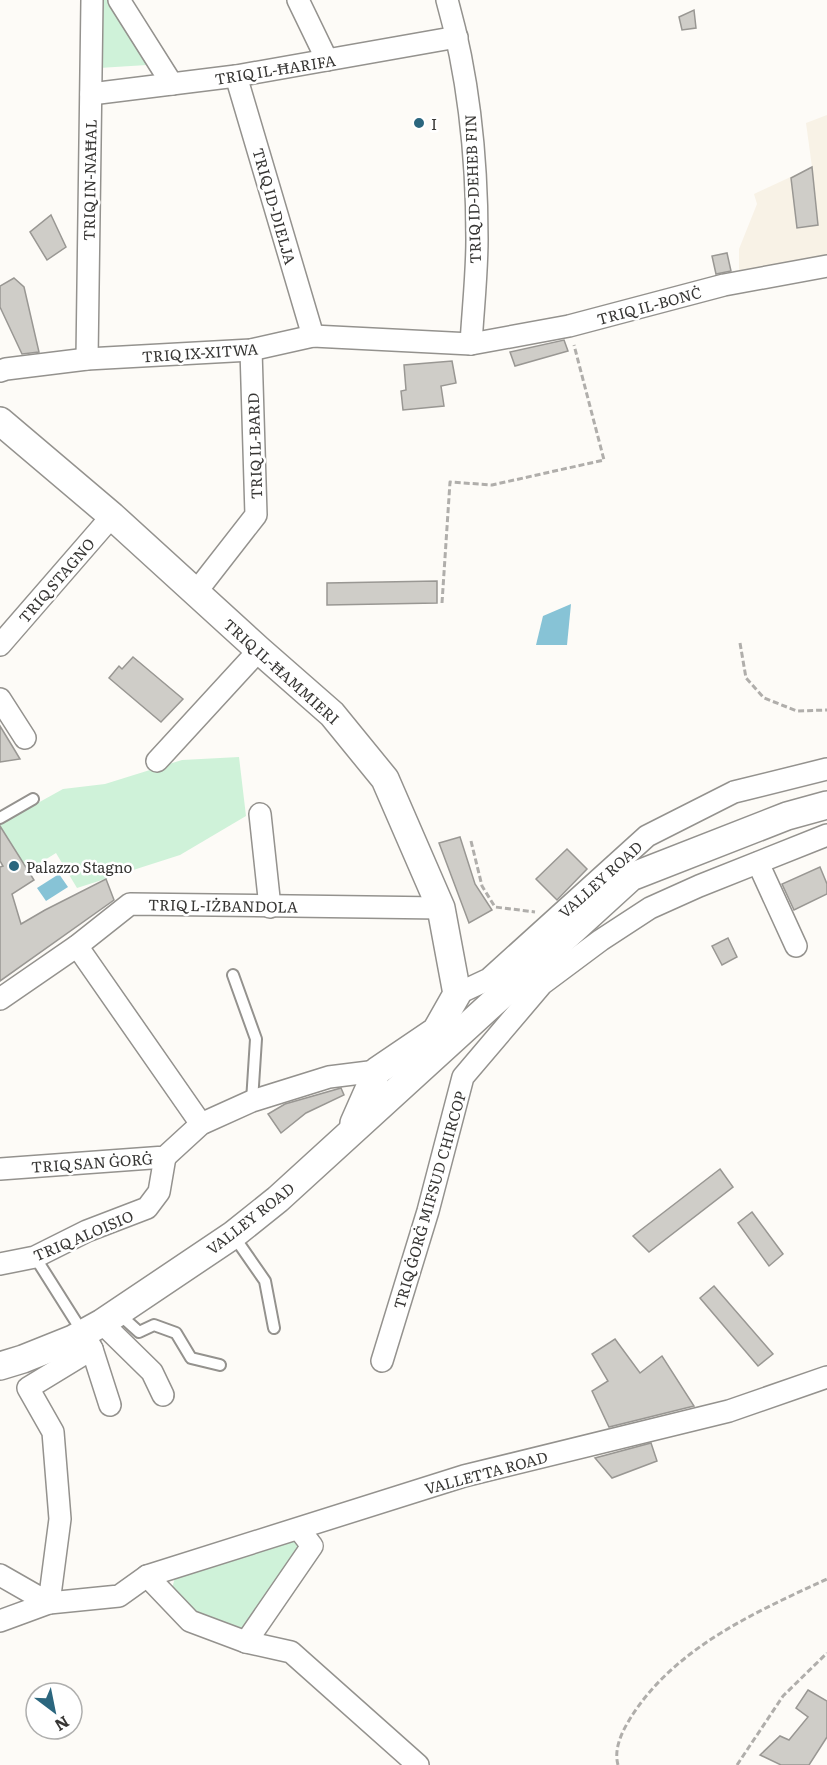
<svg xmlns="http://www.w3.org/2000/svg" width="827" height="1765" font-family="Literata,serif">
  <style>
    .built { fill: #f8f2e6 }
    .green { fill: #cff2d9 }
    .water { fill: #87c3d6 }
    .building { fill: #cfcdc8; stroke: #999793; stroke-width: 1.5 }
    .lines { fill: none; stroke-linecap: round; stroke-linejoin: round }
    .service-casing { stroke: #94928e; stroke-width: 14 }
    .minor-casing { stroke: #94928e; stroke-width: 24 }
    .tertiary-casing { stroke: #94928e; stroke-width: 30 }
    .path { stroke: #b0aeab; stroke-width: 3; stroke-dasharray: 6 3; stroke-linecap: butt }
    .service { stroke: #fff; stroke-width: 10 }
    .minor { stroke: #fff; stroke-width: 21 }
    .tertiary { stroke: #fff; stroke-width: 27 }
    .poi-dot { fill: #2b667e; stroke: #fff; stroke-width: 2 }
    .labels { text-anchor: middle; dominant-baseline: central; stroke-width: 5; stroke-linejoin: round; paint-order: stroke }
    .street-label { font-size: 15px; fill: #373634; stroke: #fff }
    .poi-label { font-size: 15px; fill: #373634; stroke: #fff; text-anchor: start }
  </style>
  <rect width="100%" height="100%" fill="#fdfbf7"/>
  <!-- built -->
  <path class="built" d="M827 115V256L739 275V249L757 204 754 194 812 167 806 123Z"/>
  <!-- green -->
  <g class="green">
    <path d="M102 0H110L147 65 99 68Z"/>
    <path d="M239 757 246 816 180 855 77 888 56 853 27 871 0 826V824L63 789 105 784 182 760Z"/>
    <path d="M290 1539 303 1547 245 1629 190 1611 171 1593 175 1577Z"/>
  </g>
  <!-- water -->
  <g class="water">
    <path d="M571 604 567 645H536L543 616Z"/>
    <path d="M59 874 68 887 46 901 37 888Z"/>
  </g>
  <!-- building -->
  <g class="building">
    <path d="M694 10 696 28 682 30 679 17Z"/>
    <path d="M812 167 818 225 797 228 791 178Z"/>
    <path d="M51 215 66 247 47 260 30 232Z"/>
    <path d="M727 253 731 271 716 274 712 256Z"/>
    <path d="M14 278 24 287 39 352 22 354 0 307V286Z"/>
    <path d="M564 340 568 351 515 366 510 352Z"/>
    <path d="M452 361 456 383 441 386 444 406 403 410 401 391 406 390 404 365Z"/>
    <path d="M437 581V603L327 605V583Z"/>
    <path d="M133 657 183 699 161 722 109 678 119 666 122 669Z"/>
    <path d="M0 726 14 749 20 759 0 762Z"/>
    <path d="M0 826 34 880 12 894 21 924 45 910 106 879 114 900 0 981V867L3 866 0 861Z"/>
    <path d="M460 837 475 884 492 910 469 923 439 843Z"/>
    <path d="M567 849 587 869 557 900 536 879Z"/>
    <path d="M820 867 827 884V894L794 910 782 884Z"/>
    <path d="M728 938 737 957 722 965 712 946Z"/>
    <path d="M341 1088 344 1095 306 1113 281 1133 268 1114 285 1104Z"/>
    <path d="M720 1169 733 1187 649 1252 633 1236Z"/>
    <path d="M752 1212 783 1254 769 1266 738 1223Z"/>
    <path d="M714 1286 773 1354 758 1366 700 1298Z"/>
    <path d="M615 1339 640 1373 662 1356 694 1406 609 1427 592 1391 608 1381 592 1354Z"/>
    <path d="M651 1443 657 1461 612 1478 595 1458Z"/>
    <path d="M808 1690 827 1701V1737L809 1765H781L760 1755 780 1736 789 1740 808 1717 796 1708Z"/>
  </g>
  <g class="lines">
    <defs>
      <g id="service">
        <path d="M0 818 33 799"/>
        <path d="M233 975 256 1039 252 1101"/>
        <path d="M233 1235 265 1281 274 1328"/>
        <path d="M35 1257 83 1333"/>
        <path d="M119 1314 139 1332 154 1325 176 1333 191 1358 220 1365"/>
      </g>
      <g id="minor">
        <path d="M119 0 172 84"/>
        <path d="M298 0 327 60"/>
        <path d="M447 0C469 77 477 159 477 239 477 274 473 309 471 344"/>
        <path d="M236 76 313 336"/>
        <path d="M91 94 236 76 457 37"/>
        <path d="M87 359 92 0"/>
        <path d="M0 371 6 369 87 359 251 350 313 336 471 344 569 326 724 285 827 266"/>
        <path d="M196 592 256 515 251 350"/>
        <path d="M0 645 112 516"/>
        <path d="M0 699 25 738"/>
        <path d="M157 761 259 650"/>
        <path d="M260 814 270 907"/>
        <path d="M758 863 796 946"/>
        <path d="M77 946 201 1124"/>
        <path d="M457 994 489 979 647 836 734 792 827 769"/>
        <path d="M0 999 77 946 130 904 441 908"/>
        <path d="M0 1169 165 1157 201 1124 252 1101 329 1077 377 1071"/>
        <path d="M0 1264 35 1257 87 1231 147 1208 159 1192 165 1157"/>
        <path d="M102 1323 152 1372 163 1395"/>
        <path d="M86 1338 92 1349 110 1405"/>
        <path d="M382 1361 428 1211 463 1077 542 984 601 940 650 908 699 886 827 835"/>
        <path d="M0 1575 49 1603 60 1519 53 1432 28 1388 92 1349"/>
        <path d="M147 1576 190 1621 246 1642 291 1652 418 1765"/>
        <path d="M0 1621 49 1603 119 1596 147 1576 464 1476 729 1411 827 1377"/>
        <path d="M246 1642 312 1546 299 1529"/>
      </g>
      <g id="tertiary">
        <path d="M0 421 112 516 259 650 332 714 385 779 441 908 457 994 436 1031 377 1071 354 1123"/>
        <path d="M0 1366 23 1359 73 1339 102 1323 233 1235 278 1199 631 877 787 816 827 805"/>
      </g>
    </defs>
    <!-- service casing -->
    <use href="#service" class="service-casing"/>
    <!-- minor casing -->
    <use href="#minor" class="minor-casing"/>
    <!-- tertiary casing -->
    <use href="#tertiary" class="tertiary-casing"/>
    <!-- path -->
    <g class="path">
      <path d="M442 603 450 482 492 485 604 460 574 345"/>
      <path d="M740 643 746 678 764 698 797 711 827 710"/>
      <path d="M471 841 482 886 495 907 535 912"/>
      <path d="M618 1765C613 1747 624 1728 633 1714 678 1646 756 1612 827 1579"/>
      <path d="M737 1765 783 1696 827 1653"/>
    </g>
    <!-- service -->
    <use href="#service" class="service"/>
    <!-- minor -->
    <use href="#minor" class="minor"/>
    <!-- tertiary -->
    <use href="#tertiary" class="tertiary"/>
  </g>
  <!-- markers -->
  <g class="poi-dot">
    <circle cx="419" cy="123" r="6"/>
    <circle cx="14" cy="866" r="6"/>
  </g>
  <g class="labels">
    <!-- street labels -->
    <g class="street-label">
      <text transform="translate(275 69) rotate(-9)">TRIQ IL-ĦARIFA</text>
      <text transform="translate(89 180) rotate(-89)">TRIQ IN-NAĦAL</text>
      <text transform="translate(472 189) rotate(-92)">TRIQ ID-DEHEB FIN</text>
      <text transform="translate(275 206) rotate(74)">TRIQ ID-DIELJA</text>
      <text transform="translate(649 305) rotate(-15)">TRIQ IL-BONĊ</text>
      <text transform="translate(200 352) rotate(-4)">TRIQ IX-XITWA</text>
      <text transform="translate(254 446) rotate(-92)">TRIQ IL-BARD</text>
      <text transform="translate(56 580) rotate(-49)">TRIQ STAGNO</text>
      <text transform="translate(282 671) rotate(42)">TRIQ IL-ĦAMMIERI</text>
      <text transform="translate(600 879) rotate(-42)">VALLEY ROAD</text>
      <text transform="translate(223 905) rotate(1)">TRIQ L-IŻBANDOLA</text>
      <text transform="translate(92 1162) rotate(-4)">TRIQ SAN ĠORĠ</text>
      <text transform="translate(429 1200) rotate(-74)">TRIQ ĠORĠ MIFSUD CHIRCOP</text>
      <text transform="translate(250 1218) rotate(-38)">VALLEY ROAD</text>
      <text transform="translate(83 1235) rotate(-23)">TRIQ ALOISIO</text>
      <text transform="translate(486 1472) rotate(-15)">VALLETTA ROAD</text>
    </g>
    <!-- poi labels -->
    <g class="poi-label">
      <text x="431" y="123">I</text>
      <text x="26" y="866">Palazzo Stagno</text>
    </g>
  </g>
  <!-- north arrow -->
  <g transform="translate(54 1711) rotate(148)"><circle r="28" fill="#ffffff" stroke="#afafae" stroke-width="1.5"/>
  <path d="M0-4.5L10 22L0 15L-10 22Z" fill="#2b667e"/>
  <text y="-9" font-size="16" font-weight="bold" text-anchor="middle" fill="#373634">N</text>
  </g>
</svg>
